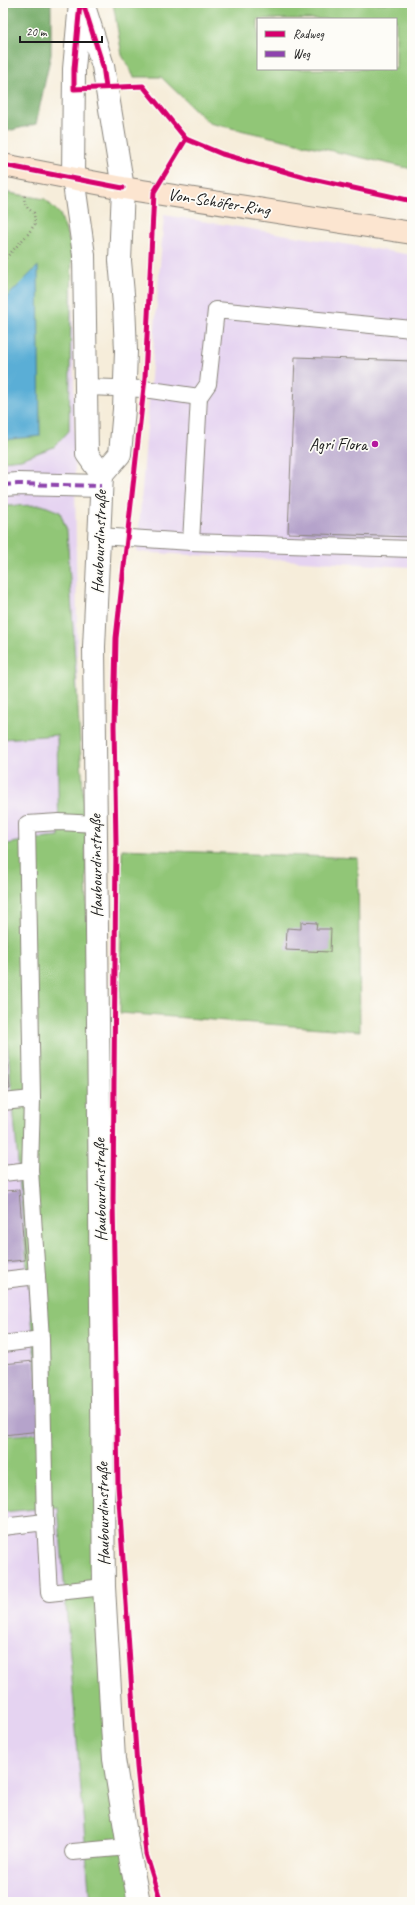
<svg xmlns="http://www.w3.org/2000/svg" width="415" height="1905" font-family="Caveat,sans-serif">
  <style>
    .built { fill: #e5d3f1 }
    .green { fill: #91c677; stroke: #56714a; fill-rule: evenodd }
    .forest { fill: #74ab68; stroke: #486442 }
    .water { fill: #5aaed6; stroke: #3b6579 }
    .building { fill: #b5a3cb }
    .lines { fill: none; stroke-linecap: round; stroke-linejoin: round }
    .lane-casing { stroke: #89847b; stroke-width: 18 }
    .street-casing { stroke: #89847b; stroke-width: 24 }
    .secondary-casing { stroke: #89847b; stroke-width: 24 }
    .path { stroke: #89847b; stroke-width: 2.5; stroke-dasharray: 1 3; stroke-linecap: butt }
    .lane { stroke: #fff; stroke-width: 16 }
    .street { stroke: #fff; stroke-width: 22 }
    .secondary { stroke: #fce5d0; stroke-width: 22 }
    .quiet { stroke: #8e44ad; stroke-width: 4; stroke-dasharray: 8 4; stroke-linecap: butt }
    .cycleway-casing { stroke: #fdfcf7; stroke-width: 8 }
    .cycleway { stroke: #d6006c; stroke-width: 5 }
    .poi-dot { fill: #b5179e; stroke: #fdfcf7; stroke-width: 1.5 }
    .labels { text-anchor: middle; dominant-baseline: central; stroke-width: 3.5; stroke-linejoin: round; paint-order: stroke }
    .street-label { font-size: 17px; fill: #1c1c1c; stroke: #fdfcf7 }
    .poi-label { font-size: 17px; fill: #1c1c1c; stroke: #fdfcf7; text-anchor: end }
  </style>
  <rect width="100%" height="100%" fill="#fdfcf7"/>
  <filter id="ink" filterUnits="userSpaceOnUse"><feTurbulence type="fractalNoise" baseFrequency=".025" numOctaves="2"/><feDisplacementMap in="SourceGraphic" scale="8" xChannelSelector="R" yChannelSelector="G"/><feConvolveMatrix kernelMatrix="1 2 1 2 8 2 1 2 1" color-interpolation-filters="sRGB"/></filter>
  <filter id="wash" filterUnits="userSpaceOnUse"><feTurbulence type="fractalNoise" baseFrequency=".012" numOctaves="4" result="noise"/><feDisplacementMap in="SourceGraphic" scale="16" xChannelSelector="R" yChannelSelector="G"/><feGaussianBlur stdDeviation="0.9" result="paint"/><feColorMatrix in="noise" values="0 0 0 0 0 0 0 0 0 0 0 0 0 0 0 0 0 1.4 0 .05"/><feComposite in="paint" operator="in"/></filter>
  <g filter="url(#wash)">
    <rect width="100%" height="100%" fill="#f6edda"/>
    <!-- built -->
    <g class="built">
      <path d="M3 191 45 199 60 214 72 249 92 1760 120 1902H3Z"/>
      <path d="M164 215 412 255V567L137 552Z"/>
    </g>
    <!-- green -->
    <g class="green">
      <path d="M113 3H412V169L209 123 161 77H134L122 55ZM258 19H396V69H258Z"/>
      <path d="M3 192 45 199 60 214 72 249 69 431 54 447 21 459 3 461Z"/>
      <path d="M42 505 60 512 67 531 85 823 104 1587 139 1902H90L58 1507 3 1512V1436L42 1433 3 993V845L27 840 59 837 57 735 3 739V506Z"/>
      <path d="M122 849 358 858 360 1031 120 1013Z"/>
    </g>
    <!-- forest -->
    <path class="forest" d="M3 3H51V54L36 124 4 132Z"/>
    <!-- water -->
    <path class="water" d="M38 266 40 436 3 440V301Z"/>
    <g id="blocks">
      <!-- building -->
      <g class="building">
        <path d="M295 357 412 361V537L288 533Z"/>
        <path d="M301 922 317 923 316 929H331L330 952 286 950 287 928 301 929Z"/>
        <path d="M3 1027 10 1089H3Z"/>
        <path d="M19 1190 25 1260 3 1262V1191Z"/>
        <path d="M34 1361 41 1431 3 1435V1364Z"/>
      </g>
    </g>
  </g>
  <g filter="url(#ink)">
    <use href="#blocks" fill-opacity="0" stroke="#89847b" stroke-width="1"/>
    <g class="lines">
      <defs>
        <g id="lane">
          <path d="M86 387 144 389 199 397 208 384 216 310 412 329"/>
          <path d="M99 536 191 542 199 397"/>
          <path d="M191 542 412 549"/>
          <path d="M3 1102 32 1099"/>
          <path d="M3 1173 30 1170"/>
          <path d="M3 1280 37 1276"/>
          <path d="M3 1344 41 1339"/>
          <path d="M45 1522 41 1339 30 1170 32 1099 27 824 59 822 96 824"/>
          <path d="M3 1527 45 1522 49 1593 104 1587"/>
          <path d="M73 1852 128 1847"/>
        </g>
        <g id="street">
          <path d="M80 3 74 69 73 177 84 255 87 454 102 475 94 647 104 1587 114 1759 128 1847 139 1902"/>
          <path d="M84 6 103 66 123 188 120 261 124 305 126 351 124 409 120 454 102 475"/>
          <path d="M3 485 18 484 101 486"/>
        </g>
        <path id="secondary" d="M3 165 123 188 412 233"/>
      </defs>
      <!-- lane casing -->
      <use href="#lane" class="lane-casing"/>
      <!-- street casing -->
      <use href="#street" class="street-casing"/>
      <!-- secondary casing -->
      <use href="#secondary" class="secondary-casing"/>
      <!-- path -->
      <path class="path" d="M3 261 28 234 35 224 34 213C27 208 23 204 25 195"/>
      <!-- lane -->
      <use href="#lane" class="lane"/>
      <!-- street -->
      <use href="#street" class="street"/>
      <!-- secondary -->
      <use href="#secondary" class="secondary"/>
      <!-- quiet -->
      <path class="quiet" d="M3 485 18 484 101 486"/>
      <defs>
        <g id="cycleway">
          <path d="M80 3 74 69V89L143 86 186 139 222 154 308 178 412 201"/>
          <path d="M83 3 103 66 106 87"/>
          <path d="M3 165 123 188"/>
          <path d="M161 1902 146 1854 137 1767 118 1485 113 1200 116 843 114 726 116 638 145 378 154 192 186 139"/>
        </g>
      </defs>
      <!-- cycleway casing -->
      <use href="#cycleway" class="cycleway-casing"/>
      <!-- cycleway -->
      <use href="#cycleway" class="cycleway"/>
    </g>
  </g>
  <!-- markers -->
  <circle class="poi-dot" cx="375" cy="444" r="4"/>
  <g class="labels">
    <!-- street labels -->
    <g class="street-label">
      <text transform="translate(219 202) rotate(9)">Von-Schöfer-Ring</text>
      <text transform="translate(99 542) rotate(-88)">Haubourdinstraße</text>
      <text transform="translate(96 866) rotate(-91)">Haubourdinstraße</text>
      <text transform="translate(100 1190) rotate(-91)">Haubourdinstraße</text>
      <text transform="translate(103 1514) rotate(-91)">Haubourdinstraße</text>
    </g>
    <!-- poi labels -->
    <g class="poi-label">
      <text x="367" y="444">Agri Flora</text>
    </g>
  </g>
  <!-- margin -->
  <rect width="415" height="1905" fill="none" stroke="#fdfcf7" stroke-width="16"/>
  <!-- legend -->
  <rect x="257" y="18" width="140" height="52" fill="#fdfcf7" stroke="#a3a29f"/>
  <rect x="265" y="31" width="20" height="6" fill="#d6006c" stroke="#a3a29f"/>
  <text x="293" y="38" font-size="12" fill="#1c1c1c">Radweg</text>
  <rect x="265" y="51" width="20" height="6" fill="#8e44ad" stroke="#a3a29f"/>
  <text x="293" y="58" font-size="12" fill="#1c1c1c">Weg</text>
  <!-- scale -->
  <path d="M20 36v6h82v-6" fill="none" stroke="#1c1c1c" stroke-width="2"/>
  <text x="26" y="36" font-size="12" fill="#1c1c1c" stroke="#fdfcf7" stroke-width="3" paint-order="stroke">20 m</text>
</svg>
